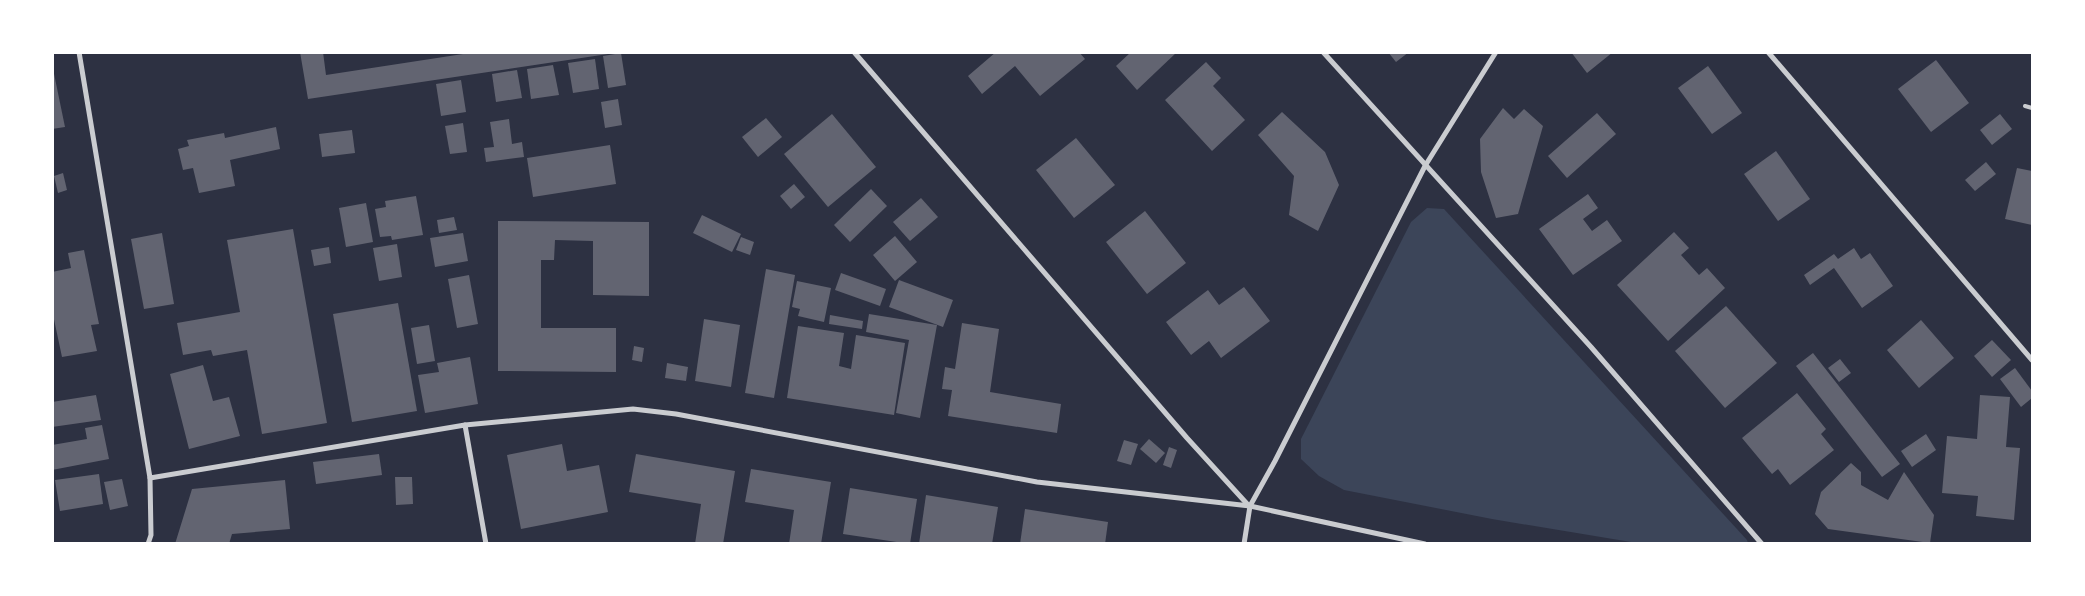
<svg xmlns="http://www.w3.org/2000/svg" width="2085" height="596" font-family="Roboto,sans-serif">
  <style>
    .green { fill: #3c4559 }
    .building { fill: #626471 }
    .lines { fill: none; stroke-linecap: round; stroke-linejoin: round }
    .service { stroke: #caccd0; stroke-width: 4 }
    .minor { stroke: #caccd0; stroke-width: 5 }
  </style>
  <rect width="100%" height="100%" fill="#2d3142"/>
  <!-- green -->
  <path class="green" d="M1427 208 1444 209 1747 540 1748 543H1637L1492 519 1344 490 1319 476 1301 459V439L1411 222Z"/>
  <!-- building -->
  <g class="building">
    <path d="M300 52H323L326 75 476 52 608 54 308 99Z"/>
    <path d="M996 52H1079L1085 59 1040 96 1015 66 982 94 968 76Z"/>
    <path d="M1131 52H1177L1137 90 1116 66Z"/>
    <path d="M1388 52H1409L1396 62Z"/>
    <path d="M1571 52H1613L1587 73Z"/>
    <path d="M621 53 626 85 608 88 603 56Z"/>
    <path d="M595 59 599 89 573 93 568 63Z"/>
    <path d="M1936 60 1969 103 1931 132 1898 89Z"/>
    <path d="M1206 62 1221 78 1213 86 1245 120 1212 151 1165 100Z"/>
    <path d="M52 64 65 127 52 129Z"/>
    <path d="M553 65 559 95 531 99 527 69Z"/>
    <path d="M1708 66 1742 113 1712 134 1678 88Z"/>
    <path d="M517 70 522 98 496 102 492 74Z"/>
    <path d="M461 80 466 112 441 116 436 84Z"/>
    <path d="M618 99 622 125 605 128 601 102Z"/>
    <path d="M1503 108 1514 119 1524 109 1543 126 1518 214 1496 218 1481 172 1480 139Z"/>
    <path d="M1282 112 1325 152 1339 185 1318 231 1289 215 1294 176 1258 135Z"/>
    <path d="M1597 113 1616 134 1567 178 1548 156Z"/>
    <path d="M832 114 876 167 828 207 784 154Z"/>
    <path d="M2000 114 2012 129 1992 145 1980 130Z"/>
    <path d="M766 118 782 137 758 157 742 137Z"/>
    <path d="M509 119 512 144 522 142 524 157 486 162 484 148 494 147 490 122Z"/>
    <path d="M463 123 467 152 450 154 445 126Z"/>
    <path d="M276 127 280 149 230 160 235 186 199 193 193 168 183 170 178 149 189 146 187 140 224 133 225 138Z"/>
    <path d="M352 130 355 153 322 157 319 134Z"/>
    <path d="M1076 138 1115 185 1074 218 1036 170Z"/>
    <path d="M610 145 616 184 533 197 527 158Z"/>
    <path d="M1776 151 1810 199 1778 221 1744 174Z"/>
    <path d="M1986 162 1996 174 1975 191 1965 180Z"/>
    <path d="M2017 168 2032 171V225L2005 219Z"/>
    <path d="M63 173 67 190 58 193 54 176Z"/>
    <path d="M794 184 805 197 791 209 780 196Z"/>
    <path d="M871 189 887 206 850 242 834 225Z"/>
    <path d="M1588 194 1598 208 1583 219 1592 231 1607 220 1622 241 1573 275 1539 229Z"/>
    <path d="M416 196 423 235 392 240 391 236 380 237 375 209 386 207 385 201Z"/>
    <path d="M921 198 938 217 910 241 893 222Z"/>
    <path d="M366 203 373 242 346 247 339 208Z"/>
    <path d="M1145 211 1186 263 1147 294 1106 242Z"/>
    <path d="M702 215 741 234 732 252 693 233Z"/>
    <path d="M454 217 457 230 439 233 437 220Z"/>
    <path d="M498 221 649 222V296L593 295V241L555 240 554 260H541V328H616V372L498 371Z"/>
    <path d="M293 229 327 423 262 434 247 350 213 356 211 350 183 355 177 323 240 312 227 240Z"/>
    <path d="M1674 232 1689 248 1681 255 1699 275 1707 268 1725 288 1668 341 1617 285Z"/>
    <path d="M162 233 174 304 144 309 131 239Z"/>
    <path d="M463 233 468 261 435 267 430 238Z"/>
    <path d="M895 236 917 262 895 281 873 255Z"/>
    <path d="M741 237 754 242 750 255 736 250Z"/>
    <path d="M397 244 402 277 379 281 373 248Z"/>
    <path d="M329 247 331 263 314 266 311 250Z"/>
    <path d="M1854 248 1861 259 1870 253 1893 286 1862 308 1834 268 1810 285 1804 275 1834 254 1838 259Z"/>
    <path d="M84 250 99 324 91 325 97 351 62 357 52 310V272L71 268 68 253Z"/>
    <path d="M766 269 795 275 774 398 745 393Z"/>
    <path d="M841 273 886 289 880 306 835 290Z"/>
    <path d="M469 275 478 324 457 328 448 279Z"/>
    <path d="M899 280 953 300 943 327 889 307Z"/>
    <path d="M797 281 831 288 824 322 798 316 800 309 792 307Z"/>
    <path d="M1244 287 1270 321 1221 358 1209 341 1191 355 1166 322 1208 290 1219 305Z"/>
    <path d="M398 303 417 411 352 422 333 314Z"/>
    <path d="M1726 306 1777 363 1725 408 1675 351Z"/>
    <path d="M869 314 937 325 920 418 896 413 909 340 866 332Z"/>
    <path d="M830 315 863 321 862 329 829 324Z"/>
    <path d="M704 319 740 325 731 387 695 381Z"/>
    <path d="M1921 320 1954 358 1919 388 1887 350Z"/>
    <path d="M962 323 999 329 990 392 1061 404 1057 433 948 416 952 390 942 389 945 367 955 369Z"/>
    <path d="M429 325 435 361 417 364 411 328Z"/>
    <path d="M798 326 844 333 839 366 851 369 856 335 905 343 894 415 787 398Z"/>
    <path d="M1992 340 2011 360 1992 377 1974 356Z"/>
    <path d="M634 346 644 348 642 362 632 360Z"/>
    <path d="M1813 353 1900 464 1882 477 1796 366Z"/>
    <path d="M470 357 478 404 425 413 418 375 439 372 437 363Z"/>
    <path d="M1840 359 1851 373 1839 382 1828 368Z"/>
    <path d="M667 363 688 367 686 381 665 378Z"/>
    <path d="M203 365 213 401 229 397 240 436 189 449 170 374Z"/>
    <path d="M2015 368 2032 391V398L2021 407 2000 379Z"/>
    <path d="M1797 393 1826 429 1821 434 1834 450 1790 485 1778 469 1772 474 1742 438Z"/>
    <path d="M96 395 101 420 52 427V402Z"/>
    <path d="M1980 395 2010 397 2006 447 2020 448 2014 520 1976 516 1978 496 1942 493 1947 436 1977 439Z"/>
    <path d="M102 425 109 459 52 470V445L87 439 85 428Z"/>
    <path d="M1926 434 1936 450 1912 467 1901 451Z"/>
    <path d="M1149 439 1165 453 1156 463 1140 449Z"/>
    <path d="M1124 440 1138 444 1131 465 1117 461Z"/>
    <path d="M562 444 567 471 599 465 608 512 521 529 507 455Z"/>
    <path d="M1169 447 1177 450 1171 468 1163 465Z"/>
    <path d="M379 454 382 475 316 484 313 462Z"/>
    <path d="M636 454 735 471 723 544H695L701 504 629 492Z"/>
    <path d="M1851 463 1861 472V485L1888 500 1904 472 1934 515 1930 543 1828 529 1815 514 1821 492Z"/>
    <path d="M751 469 831 482 821 544H789L794 510 745 502Z"/>
    <path d="M99 474 103 504 60 511 55 480Z"/>
    <path d="M395 477H412L413 504 396 505Z"/>
    <path d="M122 479 128 506 110 510 104 482Z"/>
    <path d="M285 480 290 529 232 534 229 544H175L192 489Z"/>
    <path d="M850 488 917 499 910 544 843 534Z"/>
    <path d="M926 495 998 507 992 544H919Z"/>
    <path d="M1025 509 1108 522 1105 544H1020Z"/>
  </g>
  <g class="lines">
    <!-- service -->
    <path class="service" d="M2025 106 2032 108"/>
    <!-- minor -->
    <g class="minor">
      <path d="M79 52 150 478 151 535 148 544"/>
      <path d="M854 52 1187 438 1249 506"/>
      <path d="M1323 52 1591 347 1762 544"/>
      <path d="M1768 52 2032 360"/>
      <path d="M465 425 486 544"/>
      <path d="M150 478 465 425 633 409 676 414 1037 482 1250 506 1425 544"/>
      <path d="M1244 544 1250 506 1275 461 1425 166 1496 52"/>
    </g>
  </g>
  <!-- border -->
  <rect width="2085" height="596" fill="none" stroke="#ffffff" stroke-width="108"/>
</svg>
